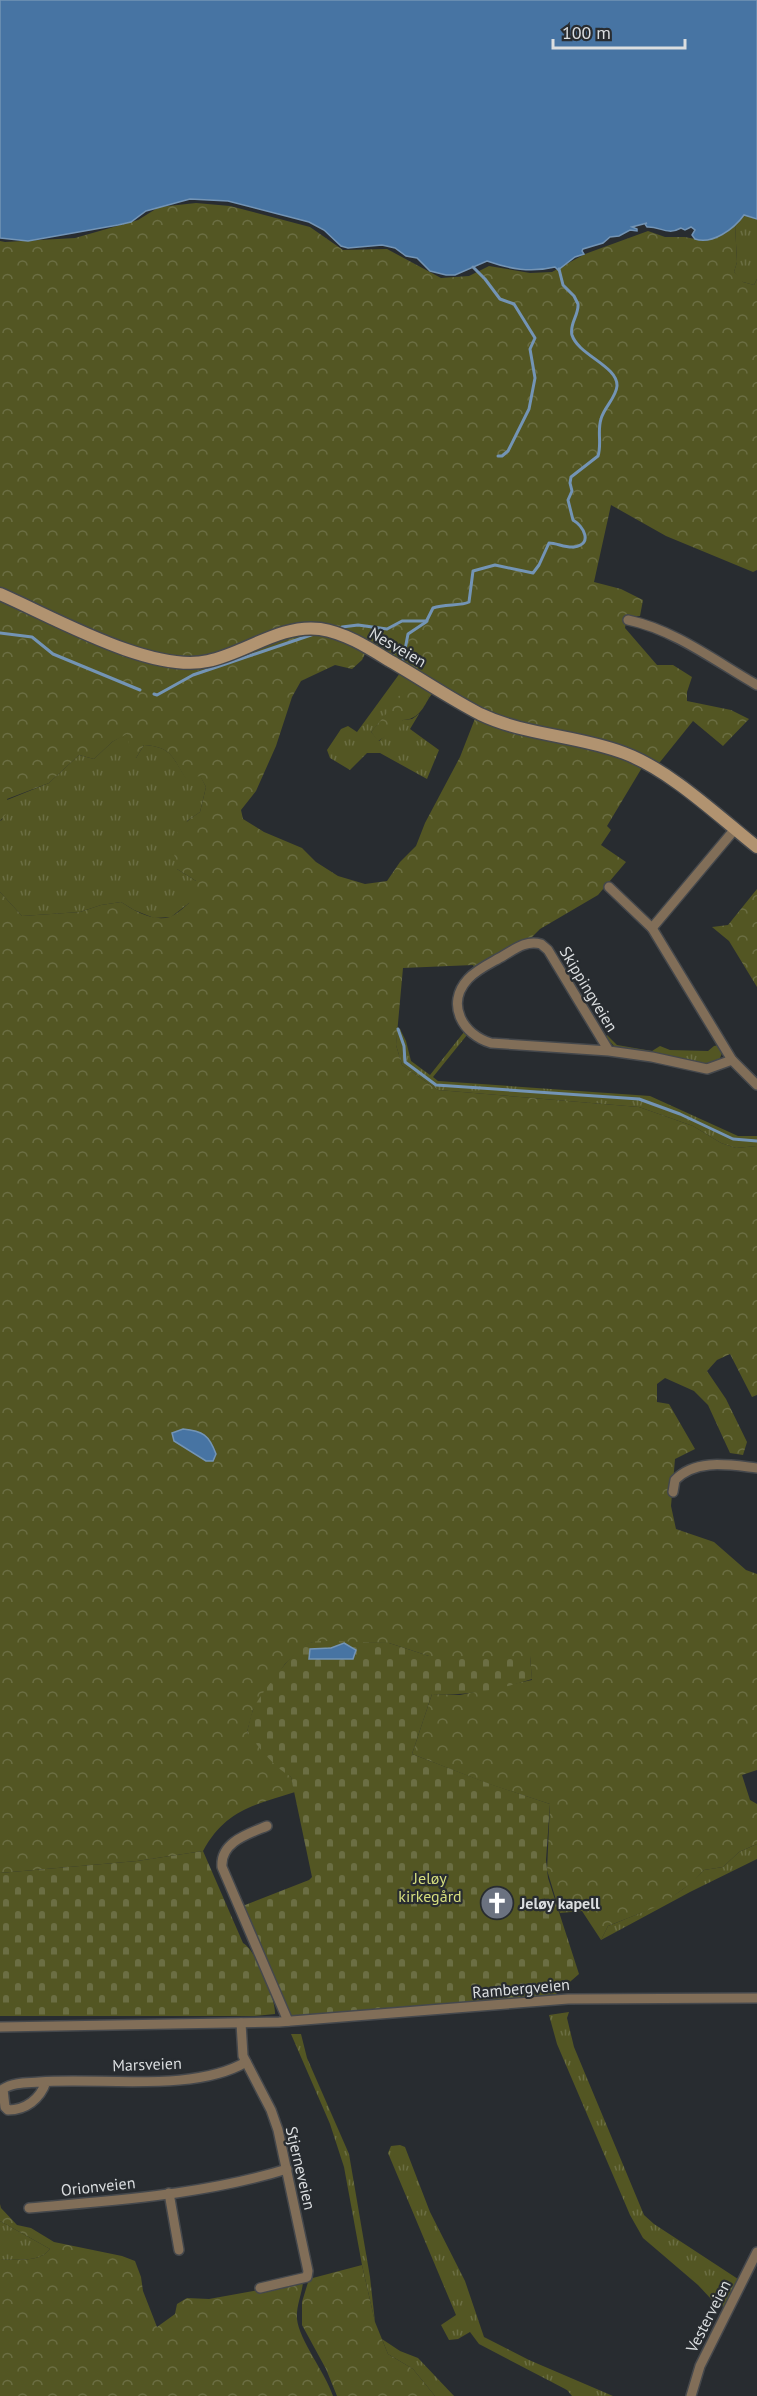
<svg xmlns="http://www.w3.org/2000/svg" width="757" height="2396" font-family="'PT Sans',sans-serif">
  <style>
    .grass { fill: url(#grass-tufts) }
    .forest { fill: url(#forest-crowns); fill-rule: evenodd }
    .cemetery { fill: url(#cemetery-stones) }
    .water { fill: #4774a3; stroke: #7394b5; stroke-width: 1.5 }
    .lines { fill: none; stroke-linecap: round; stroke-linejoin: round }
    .stream { stroke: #7394b5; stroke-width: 3 }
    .minor-casing { stroke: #45484c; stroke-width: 12 }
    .secondary-casing { stroke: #45484c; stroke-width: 15 }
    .minor { stroke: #816e58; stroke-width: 9 }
    .secondary { stroke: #b19370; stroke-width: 12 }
    .labels { text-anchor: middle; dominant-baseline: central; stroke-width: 4.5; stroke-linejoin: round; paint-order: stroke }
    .street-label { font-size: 16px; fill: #dbdee0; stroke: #282c30 }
    .park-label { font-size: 16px; fill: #d6de7f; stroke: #282c30 }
    .poi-label { font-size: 16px; font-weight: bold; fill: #dbdee0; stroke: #282c30; text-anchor: start }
  </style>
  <defs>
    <pattern id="grass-tufts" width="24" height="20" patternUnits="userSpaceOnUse" patternTransform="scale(1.5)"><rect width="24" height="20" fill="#535623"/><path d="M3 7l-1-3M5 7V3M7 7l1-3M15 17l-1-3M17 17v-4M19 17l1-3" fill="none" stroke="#6b6e43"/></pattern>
    <pattern id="forest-crowns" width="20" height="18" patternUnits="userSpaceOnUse" patternTransform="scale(1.5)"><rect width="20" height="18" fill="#535623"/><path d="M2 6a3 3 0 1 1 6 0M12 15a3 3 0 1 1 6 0" fill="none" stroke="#6b6e43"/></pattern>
    <pattern id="cemetery-stones" width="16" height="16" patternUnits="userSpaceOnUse" patternTransform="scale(1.5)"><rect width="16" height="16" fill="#535623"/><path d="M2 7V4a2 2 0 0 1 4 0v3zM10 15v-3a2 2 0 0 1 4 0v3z" fill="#6b6e43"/></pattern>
  </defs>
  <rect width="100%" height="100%" fill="#282c30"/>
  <!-- grass -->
  <g class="grass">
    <path d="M744 215 757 219V279L754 285 743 282 734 272 737 262 735 224Z"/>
    <path d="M400 673 434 691 429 698 426 692 385 716 371 732 379 741 403 720 412 719 419 714 410 729 439 750 427 779 380 753H367L350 770 330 758 327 750 341 729 348 726 357 732Z"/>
    <path d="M127 733 136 758 144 745C172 747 172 757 186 778L200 775 206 787 200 812 187 821 177 869 196 881 305 885 189 903 171 917 154 918 134 910 121 902 101 905 80 912 22 916 0 892V821L2 820 7 800 49 783 79 755 94 759 112 742Z"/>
    <path d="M397 1028 400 1029 406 1041 411 1061 430 1075 464 1032 467 1035 433 1077 438 1081 650 1096 738 1136H757V1146L736 1148 721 1143 693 1126 639 1107 438 1090 402 1065 396 1045Z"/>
    <path d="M607 1035 617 1045 652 1051 660 1046 670 1050 708 1051 714 1046 719 1045 722 1053 719 1061 709 1064H697L614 1046 606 1037Z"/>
    <path d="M757 1844V1859L690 1892 601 1940 608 1926C644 1912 678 1899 704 1870L723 1867 739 1852Z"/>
    <path d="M569 2012 567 2018 574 2047 644 2215 654 2224 741 2281 725 2308 713 2301 698 2285 643 2238 630 2215 557 2044 549 2015Z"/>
    <path d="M291 2034H301L307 2058 349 2154 370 2277 375 2322 362 2265 344 2167 330 2124Z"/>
    <path d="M400 2145 405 2147 430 2212 465 2281 484 2337 529 2360 613 2396H572L567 2390 479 2344 470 2332 458 2339 449 2340 441 2325 456 2315 388 2153 391 2146Z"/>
    <path d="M0 2221 50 2249C40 2263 16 2259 0 2260Z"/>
    <path d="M382 2339 400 2351 418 2358 454 2396H435L413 2369 388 2354Z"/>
  </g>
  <!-- forest -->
  <g class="forest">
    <path d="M196 203 230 206 310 227 343 250 387 249 441 278 469 276 489 266 530 273 552 272 585 254 648 231 665 237H685L700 240 725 232 735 224 737 262 734 272 742 279 743 282 754 285 757 279V570L753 572 666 536 611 505 594 582 621 589 643 600 640 616H627L625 628 657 665H673L692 677 687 692V701L731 710 749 719 723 746 693 721 660 762 643 766 607 826 611 830 601 845 626 862 598 895 540 929 530 939 475 969 473 965 403 968 396 1045 402 1065 438 1090 639 1107 693 1126 721 1143 736 1148 757 1146V1395L752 1397 730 1354 717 1360 707 1371 726 1399 747 1442 743 1455 730 1453 708 1405 694 1391 665 1378 657 1384V1402L669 1404 695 1449 675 1459 671 1506 676 1529 714 1542 746 1570 757 1574V1770L742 1775 750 1800 757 1804V1844L739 1852 723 1867 704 1870 693 1882 661 1905 608 1926 601 1940 582 1911 560 1913 547 1870 550 1804 489 1784 412 1754 432 1694 460 1695 532 1680 530 1656H429L389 1643 313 1642 305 1645 285 1664 253 1710 247 1732 291 1777 295 1792C254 1805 225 1810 203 1851L137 1861 0 1873V892L22 916 80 912 101 905 121 902C135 911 153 922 170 917 178 914 186 905 193 900L196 881 177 869C170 839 174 829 200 812L206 787 200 776 186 779C172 757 172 747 144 745L136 758 131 756 127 734 112 742 94 759 79 755 49 783 7 799 11 808 0 821V241L5 242 75 238 138 220 159 207ZM366 652 476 716 460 757 425 823 416 846 400 862 387 881 365 884 338 876 316 862 302 848 264 832 243 819 241 810 256 791 276 746 292 697 301 681 335 665 352 669 362 660Z"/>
    <path d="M414 688 427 692 429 698C422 710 418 719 403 720L399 728 378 741 371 732 406 690Z"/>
    <path d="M757 889V987L729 941 712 927 728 925Z"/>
    <path d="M0 2204 1 2208 17 2225 31 2228 54 2242 122 2256 135 2261 141 2277 143 2291 157 2327 175 2314 177 2304 187 2298 209 2299 303 2282C302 2294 296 2306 297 2319 299 2340 325 2372 333 2396H0V2260C16 2259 40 2263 50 2249L0 2221Z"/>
    <path d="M362 2265 375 2322 388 2354 413 2369 435 2396H337L326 2369 302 2325V2302L309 2279Z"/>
  </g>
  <!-- cemetery -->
  <g class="cemetery">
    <path d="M334 1641 389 1643 429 1656H530L532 1679C499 1690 467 1696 432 1694L412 1754 490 1784 550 1804 546 1860 548 1878 579 1974 556 1994 388 2010 291 2016 288 2014 240 1907 309 1880 312 1877 291 1777C273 1766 260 1749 247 1732 249 1725 250 1717 253 1710 258 1697 294 1650 306 1644 315 1640 325 1641 334 1641Z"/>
    <path d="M203 1851 243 1943C256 1950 276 1999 275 2014L255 2016H0V1873L137 1861Z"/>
  </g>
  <!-- water -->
  <g class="water">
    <path d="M0 0H757V219L744 215C734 229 712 245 695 239L692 235 695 230 691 227 685 230 681 228C667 236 660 226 647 227L645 224 647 223 632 227 637 229V231L630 230 619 236 610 237 603 243 583 249 582 251 584 254 575 257 558 270 555 267C530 273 510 269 487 261L455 275H446L430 271 417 258 406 256 395 248 382 245 348 248 341 246 324 230 309 222 228 201 190 199 146 211 131 222 118 225 28 241 0 238Z"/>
    <path d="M183 1429C203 1431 209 1435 216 1454L213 1461H206L174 1441 172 1433Z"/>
    <path d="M344 1643 356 1650 353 1659H309L310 1649 331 1648Z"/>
  </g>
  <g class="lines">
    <!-- stream -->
    <g class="stream">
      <path d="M473 267 485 279 500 299 514 304 535 338 530 349 535 378 529 409 508 451 502 456H498"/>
      <path d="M342 627 358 625 387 629 402 621H427"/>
      <path d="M0 633 32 637 53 654 140 690"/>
      <path d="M403 660 408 634 426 622 433 608C445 604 461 606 469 602L473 571 495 565 533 573 539 565 549 543C557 543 565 548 574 547 594 544 583 526 573 520L568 500 572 491 570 483 571 477 598 456C602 444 597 431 601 419 604 407 616 398 617 386 618 366 578 355 572 335 569 324 579 315 578 304L574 296 563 285 559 269"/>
      <path d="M154 694 157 695 193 675 314 634"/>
      <path d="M398 1029 404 1046 405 1062 436 1085 639 1099 680 1114 733 1139 757 1141"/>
    </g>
    <defs>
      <g id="minor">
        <path d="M628 620C675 630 715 661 757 685"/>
        <path d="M609 887 652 928 732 1060 757 1085"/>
        <path d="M652 928 735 829"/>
        <path d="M609 1051 548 950 541 944C526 940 515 949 503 956 491 963 477 969 468 979 445 1004 463 1035 491 1043L609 1051 652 1057 707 1069 732 1060"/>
        <path d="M673 1492 675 1480C696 1458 730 1465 757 1468"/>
        <path d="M267 1826C248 1834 220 1842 222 1867L288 2021"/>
        <path d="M241 2023 243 2056 271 2110 278 2130 308 2271 307 2277 260 2288"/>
        <path d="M0 2027 279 2022 568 1999 757 1998"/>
        <path d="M46 2082C40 2099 26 2110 8 2110L5 2107 3 2089C13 2082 28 2083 39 2082 100 2077 193 2093 246 2062"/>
        <path d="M169 2193 179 2250"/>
        <path d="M29 2208C115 2200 204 2195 287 2169"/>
        <path d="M691 2396 700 2366 757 2252"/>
      </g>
      <path id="secondary" d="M0 594C53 617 152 674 208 661 246 653 280 624 320 629 346 633 369 648 390 661 420 678 449 698 480 714 526 736 577 735 624 753 670 770 718 816 757 847"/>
    </defs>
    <!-- minor casing -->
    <use href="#minor" class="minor-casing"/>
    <!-- secondary casing -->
    <use href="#secondary" class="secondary-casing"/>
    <!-- minor -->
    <use href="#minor" class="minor"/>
    <!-- secondary -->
    <use href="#secondary" class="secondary"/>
  </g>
  <!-- icons -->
  <defs>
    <symbol id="church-disc" viewBox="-11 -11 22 22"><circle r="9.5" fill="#6b7280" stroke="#282c30"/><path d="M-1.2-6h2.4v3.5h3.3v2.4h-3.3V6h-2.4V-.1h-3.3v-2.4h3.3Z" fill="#fff"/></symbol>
  </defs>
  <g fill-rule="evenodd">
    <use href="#church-disc" x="478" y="1884" width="38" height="38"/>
  </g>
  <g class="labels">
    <!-- street labels -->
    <g class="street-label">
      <text transform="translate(398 647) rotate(30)">Nesveien</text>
      <text transform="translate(589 989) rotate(59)">Skippingveien</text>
      <text transform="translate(521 1988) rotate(-5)">Rambergveien</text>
      <text transform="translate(147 2064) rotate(-2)">Marsveien</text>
      <text transform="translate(301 2168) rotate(77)">Stjerneveien</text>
      <text transform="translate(98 2186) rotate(-6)">Orionveien</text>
      <text transform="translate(708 2316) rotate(-63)">Vesterveien</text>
    </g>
    <!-- park labels -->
    <g class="park-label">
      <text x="430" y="1878">Jeløy<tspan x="430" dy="18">kirkegård</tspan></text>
    </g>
    <!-- poi labels -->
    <g class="poi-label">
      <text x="520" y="1903">Jeløy kapell</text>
    </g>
  </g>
  <!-- scale -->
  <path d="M553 39v9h132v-9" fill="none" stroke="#dbdee0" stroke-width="3"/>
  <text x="562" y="39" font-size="18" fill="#dbdee0" stroke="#282c30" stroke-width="4.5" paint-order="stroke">100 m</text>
</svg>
